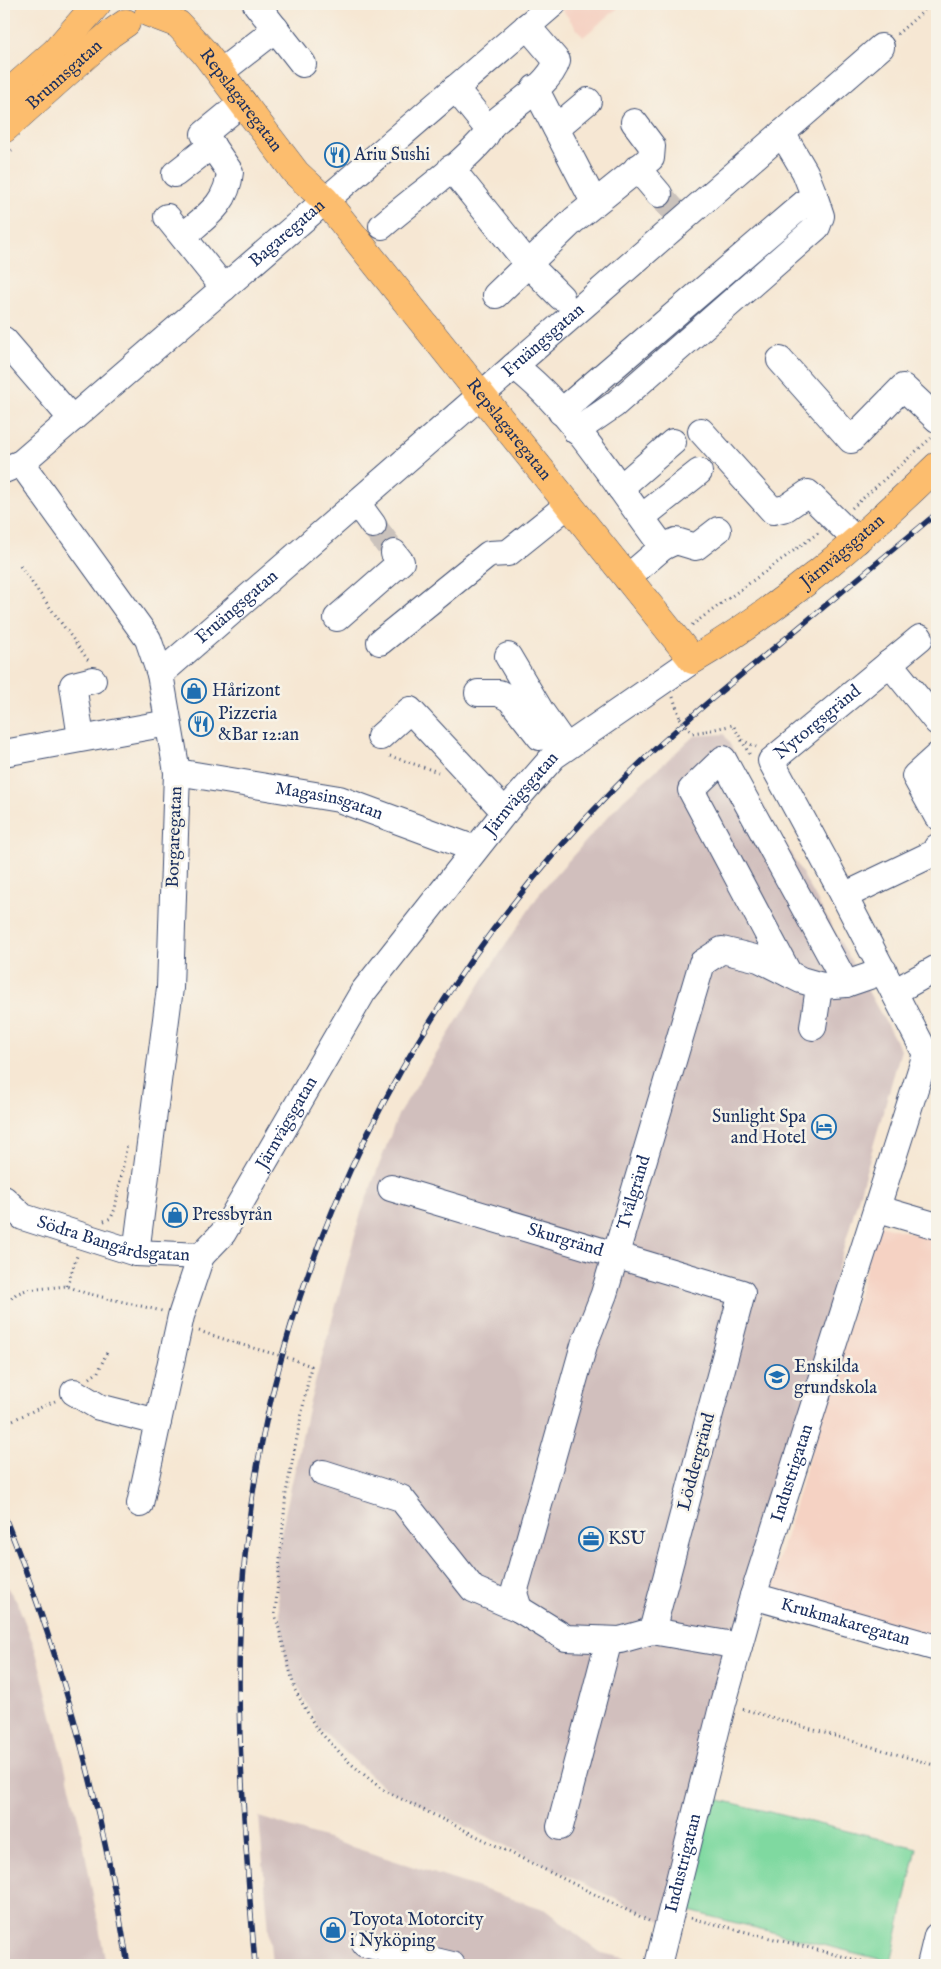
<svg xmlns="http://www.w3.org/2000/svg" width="941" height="1969" font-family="'IM FELL English',serif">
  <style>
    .built { fill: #f5d2c3 }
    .industrial { fill: #d1bfbd }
    .green { fill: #7fd9a0; stroke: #4d847f }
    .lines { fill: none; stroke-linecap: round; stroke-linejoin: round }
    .minor-tunnel { stroke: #cac2bc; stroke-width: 26; stroke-dasharray: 26 13; stroke-linecap: butt }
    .minor-casing { stroke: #3c4b70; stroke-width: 28 }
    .major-casing { stroke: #3c4b70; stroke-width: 29 }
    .path { stroke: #3c4b70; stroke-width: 3; stroke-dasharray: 1 4; stroke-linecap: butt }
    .minor { stroke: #fff; stroke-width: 26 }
    .major { stroke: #fcbd6e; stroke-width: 28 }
    .rail-casing { stroke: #1b2f5e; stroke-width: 5.5 }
    .rail { stroke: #f7f3e8; stroke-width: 4; stroke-dasharray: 11; stroke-linecap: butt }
    .path-bridge { stroke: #3c4b70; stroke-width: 3; stroke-dasharray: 1 4; stroke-linecap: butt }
    .labels { text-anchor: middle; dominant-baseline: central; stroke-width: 5; stroke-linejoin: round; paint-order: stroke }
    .street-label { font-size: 18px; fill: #1b2f5e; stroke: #f7f3e8 }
    .poi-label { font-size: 18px; fill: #1b2f5e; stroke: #f7f3e8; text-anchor: start }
  </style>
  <rect width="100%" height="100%" fill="#f7f3e8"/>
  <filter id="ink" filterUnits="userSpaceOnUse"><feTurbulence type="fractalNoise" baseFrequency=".02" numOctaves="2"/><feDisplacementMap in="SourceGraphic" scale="10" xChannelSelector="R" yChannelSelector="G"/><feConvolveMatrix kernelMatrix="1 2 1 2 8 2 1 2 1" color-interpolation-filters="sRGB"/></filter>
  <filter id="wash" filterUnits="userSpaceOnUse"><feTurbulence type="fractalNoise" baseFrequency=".0096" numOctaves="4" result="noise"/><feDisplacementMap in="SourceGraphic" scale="20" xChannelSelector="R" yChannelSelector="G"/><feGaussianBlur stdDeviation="1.12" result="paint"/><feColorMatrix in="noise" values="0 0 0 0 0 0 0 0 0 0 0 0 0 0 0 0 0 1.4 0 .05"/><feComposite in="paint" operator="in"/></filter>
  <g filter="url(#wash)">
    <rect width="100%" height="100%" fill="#f6e7d3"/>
    <!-- built -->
    <g class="built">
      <path d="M558 4H623L583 37Z"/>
      <path d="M879 1225 937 1240V1638L769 1592Z"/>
    </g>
    <!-- industrial -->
    <g class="industrial">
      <path d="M724 734 901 1050 831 1292 834 1295 663 1922 382 1786 319 1728 286 1663 274 1565 308 1409 361 1213 398 1115 487 973 542 890 623 800 694 736Z"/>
      <path d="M4 1583 17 1602 35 1648 80 1826 106 1965H4Z"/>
      <path d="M259 1817 544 1909 601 1953 648 1963 647 1965H272Z"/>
    </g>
    <!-- green -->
    <path class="green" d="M712 1798 917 1848 891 1962 681 1909Z"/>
  </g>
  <g filter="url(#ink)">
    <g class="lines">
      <!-- minor-tunnel -->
      <g class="minor-tunnel">
        <path d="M659 194 675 212"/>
        <path d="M373 525 394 553"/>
      </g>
      <defs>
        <g id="minor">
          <path d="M256 4 303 64"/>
          <path d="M231 64 276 29"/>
          <path d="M455 88 489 130"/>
          <path d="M535 88 594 202"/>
          <path d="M556 128 588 101"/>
          <path d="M451 168 528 264 561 297"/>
          <path d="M637 168 659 194"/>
          <path d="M175 174 212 145"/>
          <path d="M167 217 224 288"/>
          <path d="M382 226C415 197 456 170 484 138 487 134 489 128 492 125 511 107 550 85 557 61L527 26"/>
          <path d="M183 236C206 216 227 205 230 172L204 134 243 102"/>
          <path d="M496 295 574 220 651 158 652 146 634 122"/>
          <path d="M4 340 72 419"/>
          <path d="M780 360 851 440 903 387 937 419"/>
          <path d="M514 366C571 408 619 490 663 547L627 578"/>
          <path d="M561 412 814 195 805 172 782 133"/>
          <path d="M576 431 614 405 817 227 821 216 814 195"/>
          <path d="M701 431 773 511 786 508 808 493 857 541"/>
          <path d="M21 463 148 639 160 674 177 772 170 988 136 1253"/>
          <path id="s1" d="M4 470 21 463 553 4"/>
          <path d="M620 488 673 442"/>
          <path d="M357 503 373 525"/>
          <path d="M642 517 699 472"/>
          <path d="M663 547 676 541 696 547 718 530"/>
          <path d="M337 618 401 562 394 553"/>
          <path d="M380 642 489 554 508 553 569 504"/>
          <path d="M508 656 540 710 566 747"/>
          <path d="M889 663 937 722"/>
          <path id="s2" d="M160 674 881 47"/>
          <path d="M478 693H499L510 699 540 737"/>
          <path d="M380 737 410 710 505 812"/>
          <path d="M81 738 73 685 93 680"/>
          <path d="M4 753 168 723"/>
          <path d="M937 756 915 776 937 816"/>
          <path id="s3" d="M177 772 339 799 475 849"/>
          <path id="s4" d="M844 896 771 761 920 638"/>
          <path d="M789 974 691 790 723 759 846 984"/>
          <path d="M894 992 937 968"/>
          <path d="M813 1027 818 994 822 986"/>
          <path id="s5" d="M391 1188 742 1293 652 1631"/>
          <path id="s6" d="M4 1199 23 1217 136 1253 201 1256 223 1233 363 992 505 812 554 756 693 660"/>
          <path d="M879 1209 937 1226"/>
          <path d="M74 1392 99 1407 158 1422"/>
          <path d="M323 1473 401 1498 473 1589 519 1609 566 1638 620 1640 652 1631 739 1646"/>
          <path d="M140 1504 181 1316 201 1256"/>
          <path id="s7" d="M753 1596 937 1648"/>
          <path id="s8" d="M519 1609 514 1593 584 1345 604 1294 702 963 722 950 759 959 801 980 822 986 846 984 884 971"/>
          <path d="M560 1827 609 1640"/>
          <path d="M365 1944 452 1965"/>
          <path id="s9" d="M658 1965 723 1703 753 1596 926 1054 844 896 934 853 937 847"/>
          <path d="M930 1965 937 1936"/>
        </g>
        <g id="major">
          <path id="s10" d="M149 13 178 24 204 52 296 173 325 200 693 660C783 607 862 539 937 466"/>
          <path d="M4 97 56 51 97 4"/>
          <path id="s11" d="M4 129 110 34 126 23"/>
        </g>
      </defs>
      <!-- minor casing -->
      <use href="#minor" class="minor-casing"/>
      <!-- major casing -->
      <use href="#major" class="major-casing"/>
      <!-- path -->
      <g class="path">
        <path d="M897 34 932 4"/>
        <path d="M4 157 12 150"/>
        <path d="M852 508 931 438"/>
        <path d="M20 566 88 660"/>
        <path d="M692 625 818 533"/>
        <path d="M673 697 680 718"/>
        <path d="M706 731 733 725 751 757"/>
        <path d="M742 740 756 747"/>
        <path d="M390 756 438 772"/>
        <path d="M104 1221 111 1218 115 1209 127 1144"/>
        <path d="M67 1286 77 1256"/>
        <path d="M4 1305 16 1294 26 1290 67 1286 85 1293 162 1311"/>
        <path d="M199 1331 239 1344"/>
        <path d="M292 1359 311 1366 286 1493 275 1614 295 1690 316 1728 350 1763 383 1790 649 1921"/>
        <path d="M90 1378 98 1372 108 1350"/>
        <path d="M4 1424 55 1401"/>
        <path d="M743 1709 937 1766"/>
        <path d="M691 1918 877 1965"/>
      </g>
      <!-- minor -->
      <use href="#minor" class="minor"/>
      <!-- major -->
      <use href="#major" class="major"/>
      <defs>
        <g id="rail">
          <path d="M4 1515C63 1660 103 1811 128 1965"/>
          <path d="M255 1965C244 1823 230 1681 247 1538 278 1257 415 992 612 791 663 738 721 691 779 644 832 600 884 557 937 513"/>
        </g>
      </defs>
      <!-- rail casing -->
      <use href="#rail" class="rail-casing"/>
      <!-- rail -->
      <use href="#rail" class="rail"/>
      <!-- path-bridge -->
      <g class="path-bridge">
        <path d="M680 718 692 733 706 731"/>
        <path d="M239 1344 292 1359"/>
      </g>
    </g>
  </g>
  <!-- icons -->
  <defs>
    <symbol id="restaurant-ring" viewBox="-11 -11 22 22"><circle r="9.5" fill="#f7f3e8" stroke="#1f6fb2" stroke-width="1.5"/><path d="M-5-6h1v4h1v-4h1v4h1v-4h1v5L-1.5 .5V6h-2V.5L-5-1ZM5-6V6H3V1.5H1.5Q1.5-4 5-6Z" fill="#1f6fb2"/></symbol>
    <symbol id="shop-ring" viewBox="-11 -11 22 22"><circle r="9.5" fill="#f7f3e8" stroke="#1f6fb2" stroke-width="1.5"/><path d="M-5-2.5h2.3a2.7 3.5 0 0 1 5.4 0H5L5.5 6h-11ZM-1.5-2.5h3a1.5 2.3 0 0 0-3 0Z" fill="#1f6fb2"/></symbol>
    <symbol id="hotel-ring" viewBox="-11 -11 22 22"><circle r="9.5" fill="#f7f3e8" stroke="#1f6fb2" stroke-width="1.5"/><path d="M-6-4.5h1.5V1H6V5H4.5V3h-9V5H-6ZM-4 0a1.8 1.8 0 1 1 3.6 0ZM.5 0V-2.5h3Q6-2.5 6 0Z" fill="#1f6fb2"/></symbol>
    <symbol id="school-ring" viewBox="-11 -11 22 22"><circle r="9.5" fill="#f7f3e8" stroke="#1f6fb2" stroke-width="1.5"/><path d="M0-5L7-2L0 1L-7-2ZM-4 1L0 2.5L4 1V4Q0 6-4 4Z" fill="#1f6fb2"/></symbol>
    <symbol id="office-ring" viewBox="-11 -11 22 22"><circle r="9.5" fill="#f7f3e8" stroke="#1f6fb2" stroke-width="1.5"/><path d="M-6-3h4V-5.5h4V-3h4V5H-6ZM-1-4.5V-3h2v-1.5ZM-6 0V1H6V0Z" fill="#1f6fb2"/></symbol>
  </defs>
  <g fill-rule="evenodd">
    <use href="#restaurant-ring" x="323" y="141" width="28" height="28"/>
    <use href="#shop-ring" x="180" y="677" width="28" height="28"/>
    <use href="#restaurant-ring" x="187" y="710" width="28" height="28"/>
    <use href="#hotel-ring" x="810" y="1113" width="28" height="28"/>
    <use href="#shop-ring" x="161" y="1201" width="28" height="28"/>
    <use href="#school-ring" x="763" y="1363" width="28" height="28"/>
    <use href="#office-ring" x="577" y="1525" width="28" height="28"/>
    <use href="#shop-ring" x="319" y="1916" width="28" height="28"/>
  </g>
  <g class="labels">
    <!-- street labels -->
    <g class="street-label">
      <text stroke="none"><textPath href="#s11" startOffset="81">Brunnsgatan</textPath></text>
      <text stroke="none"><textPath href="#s10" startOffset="130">Repslagaregatan</textPath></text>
      <text stroke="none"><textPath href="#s1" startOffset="370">Bagaregatan</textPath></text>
      <text stroke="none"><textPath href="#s2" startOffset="508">Fruängsgatan</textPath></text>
      <text stroke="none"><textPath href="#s10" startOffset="555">Repslagaregatan</textPath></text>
      <text stroke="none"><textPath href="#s10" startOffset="1035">Järnvägsgatan</textPath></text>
      <text stroke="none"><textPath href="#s2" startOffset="102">Fruängsgatan</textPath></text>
      <text stroke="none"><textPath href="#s4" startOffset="214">Nytorgsgränd</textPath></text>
      <text stroke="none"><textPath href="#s6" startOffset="774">Järnvägsgatan</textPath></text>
      <text stroke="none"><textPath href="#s3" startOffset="155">Magasinsgatan</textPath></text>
      <text transform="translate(175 837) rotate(-88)">Borgaregatan</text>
      <text stroke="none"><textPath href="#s6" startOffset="369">Järnvägsgatan</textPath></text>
      <text stroke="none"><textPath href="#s8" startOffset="435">Tvålgränd</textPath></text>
      <text stroke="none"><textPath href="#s6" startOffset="120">Södra Bangårdsgatan</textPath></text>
      <text stroke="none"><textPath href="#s5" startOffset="182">Skurgränd</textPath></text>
      <text transform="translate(697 1462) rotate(-75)">Löddergränd</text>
      <text stroke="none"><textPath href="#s9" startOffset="510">Industrigatan</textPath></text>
      <text stroke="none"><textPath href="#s7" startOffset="96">Krukmakaregatan</textPath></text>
      <text stroke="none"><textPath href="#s9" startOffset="105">Industrigatan</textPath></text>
    </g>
    <!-- poi labels -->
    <g class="poi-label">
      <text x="354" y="155">Ariu Sushi</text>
      <text x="212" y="691">Hårizont</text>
      <text x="218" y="714">Pizzeria<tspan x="218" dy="21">&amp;Bar 12:an</tspan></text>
      <text x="806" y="1117" text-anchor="end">Sunlight Spa<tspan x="806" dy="21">and Hotel</tspan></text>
      <text x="192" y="1215">Pressbyrån</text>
      <text x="794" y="1367">Enskilda<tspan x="794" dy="21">grundskola</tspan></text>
      <text x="608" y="1539">KSU</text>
      <text x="350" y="1920">Toyota Motorcity<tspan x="350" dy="21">i Nyköping</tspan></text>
    </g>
  </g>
  <!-- margin -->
  <rect width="941" height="1969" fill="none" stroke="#f7f3e8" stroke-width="20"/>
</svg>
